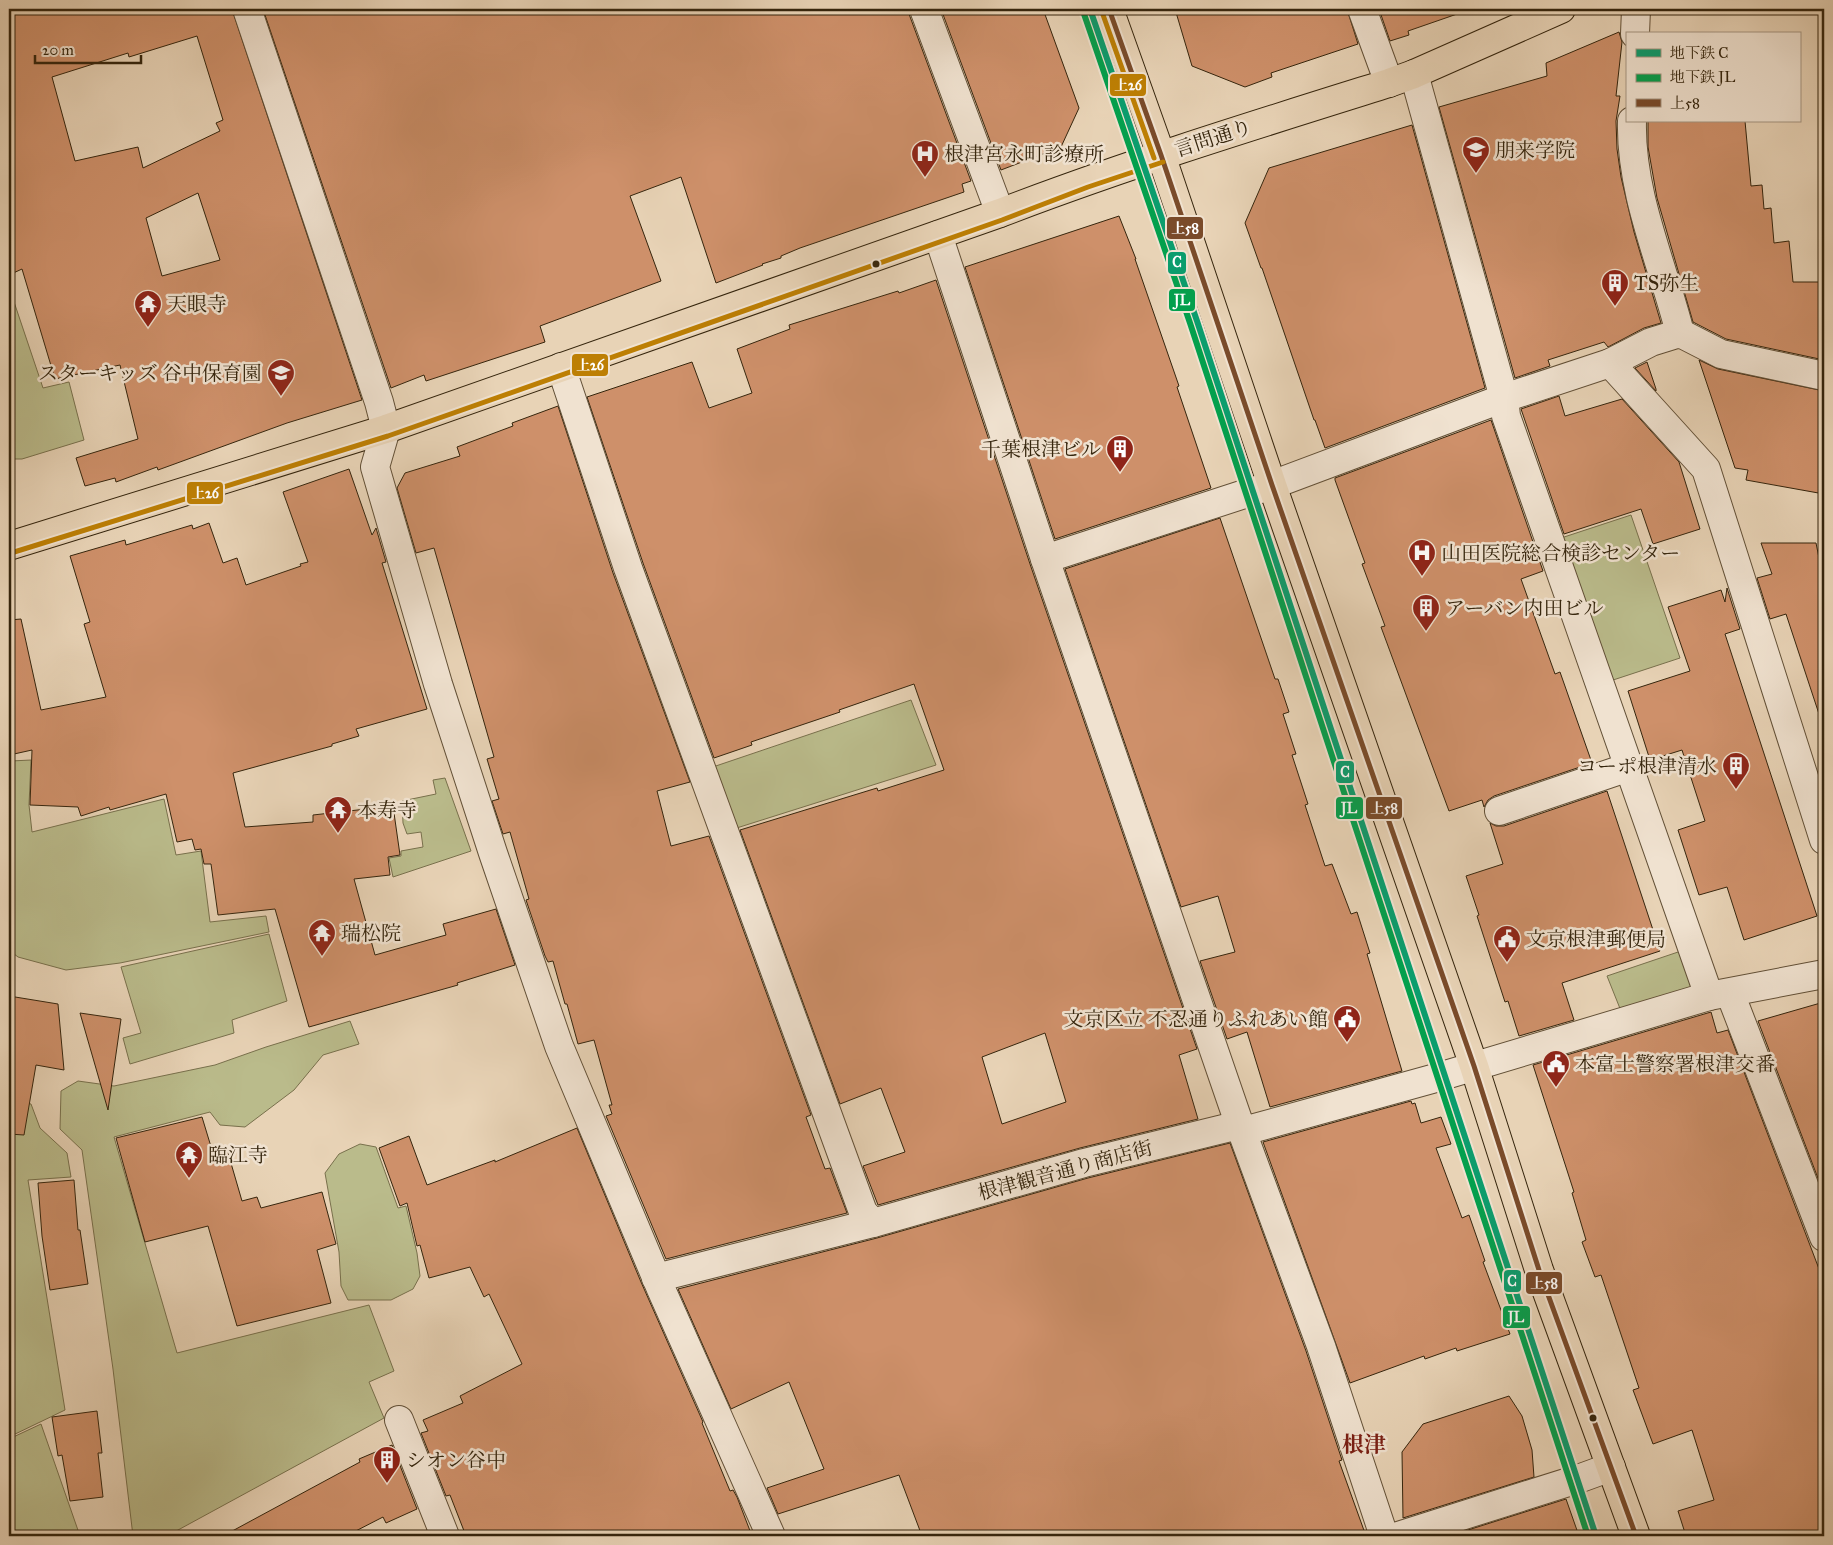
<svg xmlns="http://www.w3.org/2000/svg" width="1833" height="1545" font-family="'IM FELL Great Primer','Noto Serif JP',serif">
  <style>
    .green { fill: #babb8b; stroke: #78704c }
    .building { fill: #ce906a; stroke: #35250d; fill-rule: evenodd }
    .lines { fill: none; stroke-linecap: round; stroke-linejoin: round }
    .minor-casing { stroke: #625037; stroke-width: 30 }
    .major-casing { stroke: #35250d; stroke-width: 30 }
    .minor { stroke: #f0e2d0; stroke-width: 28 }
    .major { stroke: #e8d3b6; stroke-width: 28 }
    .bus-1-casing { stroke: #f0e2d0; stroke-width: 9 }
    .bus-2-casing { stroke: #f0e2d0; stroke-width: 9 }
    .bus-1 { stroke: #7a4b2a; stroke-width: 5 }
    .bus-2 { stroke: #bd7f04; stroke-width: 5 }
    .metro-1-casing { stroke: #f0e2d0; stroke-width: 10 }
    .metro-2-casing { stroke: #f0e2d0; stroke-width: 10 }
    .metro-1 { stroke: #0b9d6d; stroke-width: 6 }
    .metro-2 { stroke: #03a04d; stroke-width: 6 }
    .bus-dot { fill: #35250d; stroke: #f0e2d0; stroke-width: 2 }
    .labels { text-anchor: middle; dominant-baseline: central; stroke-width: 5; stroke-linejoin: round; paint-order: stroke }
    .street-label { font-size: 20px; fill: #35250d; stroke: #f0e2d0 }
    .poi-label { font-size: 20px; fill: #35250d; stroke: #f0e2d0; text-anchor: start }
    .quarter-label { font-size: 22px; font-weight: bold; fill: #7a1f14; stroke: #f0e2d0 }
    .line-badge { stroke: #f0e2d0; stroke-width: 2 }
    .badge-label { font-size: 14px; text-anchor: middle; font-weight: bold; fill: #fff }
  </style>
  <rect width="100%" height="100%" fill="#e8d3b6"/>
  <filter id="stains"><feTurbulence type="fractalNoise" baseFrequency=".004" numOctaves="4"/><feColorMatrix values="0 0 0 0 .2 0 0 0 0 .09 0 0 0 0 .02 0 0 0 .5 -.17"/></filter>
  <radialGradient id="worn" r=".72"><stop offset=".6" stop-color="#630" stop-opacity="0"/><stop offset="1" stop-color="#630" stop-opacity=".3"/></radialGradient>
  <!-- green -->
  <g class="green">
    <path d="M9 287 43 388 69 382 84 440 22 459H9Z"/>
    <path d="M1631 515 1680 658 1604 683 1555 540Z"/>
    <path d="M911 700 936 765 724 832 701 771Z"/>
    <path d="M9 745 11 761 31 760 29 805 32 832 164 799 176 855 201 851 210 922 266 916 269 932 120 963 66 970 18 957 9 950Z"/>
    <path d="M445 778 471 851 393 877 389 858 401 856V851L423 847 421 832 407 834 403 823 402 801 436 794 433 780Z"/>
    <path d="M269 934 287 1001 232 1020 234 1033 130 1064 123 1038 141 1033 121 967Z"/>
    <path d="M1684 950 1696 989 1621 1011 1607 976Z"/>
    <path d="M350 1021 359 1044 323 1055 294 1090 245 1127 220 1125 210 1112 114 1137 177 1353 369 1305 394 1371 369 1382 384 1418 167 1536H133L113 1369 82 1150 60 1129 61 1091 78 1081 114 1086 215 1065 266 1047Z"/>
    <path d="M9 1099 31 1104 40 1128 67 1153 71 1177 28 1180 65 1410 9 1437Z"/>
    <path d="M360 1144 376 1147 398 1208 406 1206 417 1253 420 1276 413 1289 391 1300H348L341 1286 339 1252 325 1173 339 1154Z"/>
    <path d="M41 1424 80 1536H9V1439Z"/>
  </g>
  <!-- building -->
  <g class="building">
    <path d="M9 9H232L362 400 287 423 158 470 157 467 116 482 115 478 85 486 76 458 138 439 120 365 55 379 22 269 9 275ZM197 36 223 120 216 123 220 131 143 168 138 147 75 161 52 77 128 53 129 57ZM198 193 220 260 162 276 146 218Z"/>
    <path d="M263 9H909V14L971 181 962 184 964 192 800 248 781 256V258L762 264 763 265 716 283 681 177 630 196 661 281 540 326 545 342 426 381 424 375 391 388Z"/>
    <path d="M941 9H1043L1079 108 1061 147 1001 170Z"/>
    <path d="M1175 9H1347L1358 44 1271 73 1272 77 1245 87 1192 66Z"/>
    <path d="M1379 9H1460V13L1408 31 1409 35 1390 41Z"/>
    <path d="M1619 32 1622 42 1616 96H1620L1616 121 1617 149 1621 177 1634 232 1661 323 1644 328 1608 347 1604 342 1548 360 1550 366 1515 378 1439 107 1547 76 1546 63Z"/>
    <path d="M1648 121H1745L1751 186 1762 185 1764 209 1771 208 1774 243 1789 241 1793 282H1824V360L1726 339 1693 322 1657 198 1648 147Z"/>
    <path d="M1412 125 1485 388 1325 448 1315 420H1314L1262 268H1261L1245 223 1269 168Z"/>
    <path d="M1119 216 1136 259H1135L1179 386 1177 387 1211 488 1055 539 965 267Z"/>
    <path d="M936 280 1030 564 1197 1049 1179 1055 1198 1119 1080 1148 878 1205 863 1166 905 1152 881 1088 840 1104 740 830 877 788 878 791 944 770 914 684 839 710 840 712 751 742 752 745 714 758 643 563 587 397 692 362 709 408 752 393 737 349 790 329 789 325 898 291 899 293ZM1045 1033 1066 1102 1002 1124 982 1057Z"/>
    <path d="M1699 360 1718 369 1824 391V494L1746 480 1748 470 1735 468Z"/>
    <path d="M1647 362 1656 389V391L1635 368Z"/>
    <path d="M1559 396 1565 416 1622 399 1679 462 1700 529 1653 544 1641 509 1564 534 1521 409Z"/>
    <path d="M558 406 613 573 690 782 657 791 671 846 709 836 811 1115 806 1117 825 1169 830 1168 847 1213 666 1259 606 1116 612 1114 609 1105H612L594 1040 578 1044 567 1004H565L553 961 548 962 545 956 526 900 529 899 510 832 503 834 492 801 499 799 487 759 494 757 434 548 416 553 397 488 405 473 460 456 457 447 513 426 512 423Z"/>
    <path d="M1491 420 1543 571 1521 579 1555 674 1560 672 1592 763 1494 796 1488 800 1484 807 1482 800 1449 811 1381 627 1385 626 1362 564 1365 563 1335 480V478Z"/>
    <path d="M349 469 372 535 376 528 386 562 382 563 427 709 356 729 359 736 332 744V746L233 773 245 827 313 822V815L393 806 400 855 388 857 390 875 354 879 375 955 446 935 443 924 496 909 515 965 457 983 458 985 309 1027 275 909 218 915 211 864H204L201 849 195 850 192 839 177 842 166 794 110 810 109 807 81 816 78 807 30 805 32 750 14 754 9 725V620L21 619 41 710 106 697 84 624 90 622 70 556 125 540 126 545 192 525 193 529 209 523 223 563 237 558 246 585 301 566 300 564 308 562 283 492Z"/>
    <path d="M1220 518 1275 679H1278L1289 712 1283 714 1296 754 1292 755 1308 804 1305 805 1325 866 1332 864 1351 914 1357 912 1370 953 1367 954 1402 1071 1270 1107 1247 1032 1227 1039 1200 961 1235 952 1218 896 1181 907 1065 569Z"/>
    <path d="M1761 543H1816L1820 563 1824 562V713L1819 714 1786 614 1770 619 1757 578 1772 574Z"/>
    <path d="M1727 588 1740 629 1725 634 1817 916 1744 940 1727 887 1699 895 1678 830 1705 821 1682 750 1650 760 1628 691 1690 671 1668 607 1721 590 1725 602Z"/>
    <path d="M1607 791 1660 951 1562 983 1574 1020 1519 1036 1508 1001 1505 1002 1477 916 1479 915 1466 876 1503 864 1490 823 1496 826H1504Z"/>
    <path d="M9 996 58 1004 64 1070 36 1065 24 1135 9 1134Z"/>
    <path d="M1824 1002V1194L1758 1021Z"/>
    <path d="M1711 1012 1717 1033 1728 1030 1824 1282V1536H1686L1678 1511 1714 1500 1692 1430 1653 1444 1633 1390 1639 1388 1601 1275 1595 1277 1582 1242 1586 1240 1572 1193 1574 1192 1533 1065Z"/>
    <path d="M80 1013 121 1019 108 1110Z"/>
    <path d="M1411 1101 1412 1104 1415 1103 1421 1123 1441 1117 1451 1144 1436 1148 1462 1218 1469 1215 1485 1261 1483 1262 1510 1334 1457 1351 1456 1348 1425 1359 1424 1356 1350 1383 1263 1142Z"/>
    <path d="M202 1117 212 1150 226 1146 242 1201 257 1197 261 1208 322 1192 336 1244 317 1250 331 1303 237 1326 208 1226 145 1242 116 1138Z"/>
    <path d="M577 1128 641 1282 703 1422 702 1423 730 1491 733 1490 737 1497 752 1536H466L450 1495 446 1496 421 1433 428 1431 423 1420 463 1403 460 1396 522 1364 489 1294 484 1297 470 1267 429 1278 420 1245 417 1246 407 1203 400 1206 379 1148 409 1136 427 1185 495 1160V1162Z"/>
    <path d="M1230 1143 1306 1351 1342 1460 1339 1461 1366 1536H922L899 1475 778 1514 767 1488 824 1469 789 1382 731 1409 678 1289 877 1238 1088 1178Z"/>
    <path d="M74 1180 78 1230H80L88 1284 50 1290 42 1236 38 1183Z"/>
    <path d="M1509 1396 1522 1416 1532 1450 1534 1477 1403 1518 1402 1452 1423 1424Z"/>
    <path d="M97 1411 102 1453H98L103 1497 70 1501 62 1455 58 1456 52 1417Z"/>
    <path d="M392 1445 417 1509 386 1523 383 1517 346 1536H223L360 1462 359 1459Z"/>
    <path d="M1566 1499 1579 1536H1449Z"/>
  </g>
  <g class="lines">
    <defs>
      <g id="minor">
        <path d="M247 9 379 402 386 429 375 467 438 684 493 853 559 1046 661 1289 771 1536"/>
        <path d="M924 9 1000 213"/>
        <path d="M1362 9 1389 83"/>
        <path d="M1635 34 1636 9"/>
        <path d="M1414 74 1504 398 1506 416 1709 996"/>
        <path d="M1632 121C1630 193 1663 265 1680 333"/>
        <path d="M938 235 1045 559 1240 1126 1321 1346 1384 1536"/>
        <path d="M1610 363 1706 469 1824 840"/>
        <path d="M561 367 628 568 863 1212 873 1223"/>
        <path d="M1045 559 1272 485 1504 398 1610 363 1651 342 1680 333 1721 354 1824 376"/>
        <path d="M1499 811 1629 767"/>
        <path d="M1730 993 1824 1237"/>
        <path d="M656 1278 873 1223 1084 1163 1231 1127 1240 1126 1251 1129 1432 1079 1709 996 1824 974"/>
        <path d="M399 1420 445 1536"/>
        <path d="M1398 1536 1578 1479 1611 1467"/>
      </g>
      <g id="major">
        <path d="M1109 9 1161 155 1272 485 1474 1066 1539 1270 1636 1536"/>
        <path d="M9 546 386 429 1000 213C1128 164 1258 124 1389 83L1414 74 1561 9"/>
      </g>
    </defs>
    <!-- minor casing -->
    <use href="#minor" class="minor-casing"/>
    <!-- major casing -->
    <use href="#major" class="major-casing"/>
    <!-- minor -->
    <use href="#minor" class="minor"/>
    <!-- major -->
    <use href="#major" class="major"/>
    <defs>
      <path id="bus-1" d="M1109 9 1161 155 1272 485 1474 1066 1539 1270 1636 1536"/>
      <g id="bus-2">
        <path d="M1102 12 1154 158"/>
        <path d="M11 553 388 436 1002 220 1088 187 1163 162"/>
      </g>
    </defs>
    <!-- bus-1 casing -->
    <use href="#bus-1" class="bus-1-casing"/>
    <!-- bus-2 casing -->
    <use href="#bus-2" class="bus-2-casing"/>
    <!-- bus-1 -->
    <use href="#bus-1" class="bus-1"/>
    <!-- bus-2 -->
    <use href="#bus-2" class="bus-2"/>
    <defs>
      <path id="metro-1" d="M1090 9 1197 321 1596 1536"/>
      <path id="metro-2" d="M1083 11 1190 323 1588 1536"/>
    </defs>
    <!-- metro-1 casing -->
    <use href="#metro-1" class="metro-1-casing"/>
    <!-- metro-2 casing -->
    <use href="#metro-2" class="metro-2-casing"/>
    <!-- metro-1 -->
    <use href="#metro-1" class="metro-1"/>
    <!-- metro-2 -->
    <use href="#metro-2" class="metro-2"/>
  </g>
  <!-- icons -->
  <defs>
    <symbol id="university-pin" viewBox="-11 -11 22 30"><path d="M0 17L-7.5 6A9.5 9.5 0 1 1 7.5 6Z" fill="#8f2418" stroke="#f0e2d0"/><path d="M0-5L7-2L0 1L-7-2ZM-4 1L0 2.5L4 1V4Q0 6-4 4Z" fill="#fff"/></symbol>
    <symbol id="hospital-pin" viewBox="-11 -11 22 30"><path d="M0 17L-7.5 6A9.5 9.5 0 1 1 7.5 6Z" fill="#8f2418" stroke="#f0e2d0"/><path d="M-5-5h3v3.5h4V-5h3V5h-3V1.5h-4V5h-3Z" fill="#fff"/></symbol>
    <symbol id="building-pin" viewBox="-11 -11 22 30"><path d="M0 17L-7.5 6A9.5 9.5 0 1 1 7.5 6Z" fill="#8f2418" stroke="#f0e2d0"/><path d="M-4-6H4V6H1V3H-1V6H-4ZM-2.5-4.3h1.7v1.8h-1.7ZM.8-4.3h1.7v1.8H.8ZM-2.5-1h1.7V.8h-1.7ZM.8-1h1.7V.8H.8Z" fill="#fff"/></symbol>
    <symbol id="temple-pin" viewBox="-11 -11 22 30"><path d="M0 17L-7.5 6A9.5 9.5 0 1 1 7.5 6Z" fill="#8f2418" stroke="#f0e2d0"/><path d="M0-6L5-2H3V0L6.5 2.5H4V6H1.5V3h-3V6H-4V2.5H-6.5L-3 0V-2H-5Z" fill="#fff"/></symbol>
    <symbol id="school-pin" viewBox="-11 -11 22 30"><path d="M0 17L-7.5 6A9.5 9.5 0 1 1 7.5 6Z" fill="#8f2418" stroke="#f0e2d0"/><path d="M0-5L7-2L0 1L-7-2ZM-4 1L0 2.5L4 1V4Q0 6-4 4Z" fill="#fff"/></symbol>
    <symbol id="civic-pin" viewBox="-11 -11 22 30"><path d="M0 17L-7.5 6A9.5 9.5 0 1 1 7.5 6Z" fill="#8f2418" stroke="#f0e2d0"/><path d="M-.6-6.5H3V-4.5H.6V-3L4-1V1h2V6H-6V1h2V-1L-.6-3ZM-1.2 2.5V6h2.4V2.5Z" fill="#fff"/></symbol>
  </defs>
  <g fill-rule="evenodd">
    <use href="#university-pin" x="1460" y="134" width="32" height="43"/>
    <use href="#hospital-pin" x="909" y="138" width="32" height="43"/>
    <use href="#building-pin" x="1599" y="267" width="32" height="43"/>
    <use href="#temple-pin" x="132" y="288" width="32" height="43"/>
    <use href="#school-pin" x="265" y="357" width="32" height="43"/>
    <use href="#building-pin" x="1104" y="433" width="32" height="43"/>
    <use href="#hospital-pin" x="1406" y="537" width="32" height="43"/>
    <use href="#building-pin" x="1410" y="592" width="32" height="43"/>
    <use href="#building-pin" x="1720" y="750" width="32" height="43"/>
    <use href="#temple-pin" x="322" y="794" width="32" height="43"/>
    <use href="#temple-pin" x="306" y="917" width="32" height="43"/>
    <use href="#civic-pin" x="1491" y="923" width="32" height="43"/>
    <use href="#civic-pin" x="1331" y="1003" width="32" height="43"/>
    <use href="#civic-pin" x="1540" y="1048" width="32" height="43"/>
    <use href="#temple-pin" x="173" y="1139" width="32" height="43"/>
    <use href="#building-pin" x="371" y="1444" width="32" height="43"/>
  </g>
  <!-- markers -->
  <g class="bus-dot">
    <circle cx="876" cy="264" r="4.5"/>
    <circle cx="1593" cy="1418" r="4.5"/>
  </g>
  <g class="labels">
    <!-- street labels -->
    <g class="street-label">
      <text transform="translate(1213 138) rotate(-18)">言問通り</text>
      <text transform="translate(1065 1170) rotate(-15)">根津観音通り商店街</text>
    </g>
    <!-- poi labels -->
    <g class="poi-label">
      <text x="1495" y="150">朋来学院</text>
      <text x="944" y="154">根津宮永町診療所</text>
      <text x="1634" y="283">TS弥生</text>
      <text x="167" y="304">天眼寺</text>
      <text x="262" y="373" text-anchor="end">スターキッズ 谷中保育園</text>
      <text x="1101" y="449" text-anchor="end">千葉根津ビル</text>
      <text x="1441" y="553">山田医院総合検診センター</text>
      <text x="1445" y="608">アーバン内田ビル</text>
      <text x="1717" y="766" text-anchor="end">コーポ根津清水</text>
      <text x="357" y="810">本寿寺</text>
      <text x="341" y="933">瑞松院</text>
      <text x="1526" y="939">文京根津郵便局</text>
      <text x="1328" y="1019" text-anchor="end">文京区立 不忍通りふれあい館</text>
      <text x="1575" y="1064">本富士警察署根津交番</text>
      <text x="208" y="1155">臨江寺</text>
      <text x="406" y="1460">シオン谷中</text>
    </g>
    <!-- quarter labels -->
    <g class="quarter-label">
      <text x="1364" y="1444">根津</text>
    </g>
  </g>
  <g class="line-badge">
    <rect x="1109" y="73" width="38" height="24" rx="5" fill="#bd7f04"/>
    <rect x="1166" y="216" width="38" height="24" rx="5" fill="#7a4b2a"/>
    <rect x="1167" y="251" width="20" height="24" rx="5" fill="#0b9d6d"/>
    <rect x="1168" y="288" width="28" height="24" rx="5" fill="#03a04d"/>
    <rect x="571" y="353" width="38" height="24" rx="5" fill="#bd7f04"/>
    <rect x="186" y="481" width="38" height="24" rx="5" fill="#bd7f04"/>
    <rect x="1335" y="760" width="20" height="24" rx="5" fill="#0b9d6d"/>
    <rect x="1365" y="796" width="38" height="24" rx="5" fill="#7a4b2a"/>
    <rect x="1335" y="796" width="29" height="24" rx="5" fill="#03a04d"/>
    <rect x="1503" y="1269" width="19" height="24" rx="5" fill="#0b9d6d"/>
    <rect x="1525" y="1271" width="38" height="24" rx="5" fill="#7a4b2a"/>
    <rect x="1502" y="1305" width="29" height="24" rx="5" fill="#03a04d"/>
  </g>
  <g class="badge-label">
    <text x="1128" y="90">上26</text>
    <text x="1185" y="233">上58</text>
    <text x="1177" y="267">C</text>
    <text x="1182" y="305">JL</text>
    <text x="590" y="370">上26</text>
    <text x="205" y="498">上26</text>
    <text x="1345" y="777">C</text>
    <text x="1384" y="813">上58</text>
    <text x="1349" y="813">JL</text>
    <text x="1512" y="1286">C</text>
    <text x="1544" y="1288">上58</text>
    <text x="1516" y="1322">JL</text>
  </g>
  <!-- margin -->
  <rect width="1833" height="1545" fill="none" stroke="#e8d3b6" stroke-width="30"/>
  <rect x="10" y="10" width="1813" height="1525" fill="none" stroke="#35250d" stroke-width="2.5"/>
  <rect x="15" y="15" width="1803" height="1515" fill="none" stroke="#35250d"/>
  <!-- legend -->
  <rect x="1626" y="32" width="175" height="90" fill="#f0e2d0" stroke="#a59682"/>
  <rect x="1636" y="49" width="25" height="8" fill="#0b9d6d" stroke="#a59682"/>
  <text x="1670" y="58" font-size="15" fill="#35250d">地下鉄 C</text>
  <rect x="1636" y="74" width="25" height="8" fill="#03a04d" stroke="#a59682"/>
  <text x="1670" y="82" font-size="15" fill="#35250d">地下鉄 JL</text>
  <rect x="1636" y="99" width="25" height="8" fill="#7a4b2a" stroke="#a59682"/>
  <text x="1670" y="108" font-size="15" fill="#35250d">上58</text>
  <!-- scale -->
  <path d="M35 55v8h106v-8" fill="none" stroke="#35250d" stroke-width="2.5"/>
  <text x="42" y="55" font-size="15" fill="#35250d" stroke="#f0e2d0" stroke-width="4" paint-order="stroke">20 m</text>
  <rect width="100%" height="100%" filter="url(#stains)"/>
  <rect width="100%" height="100%" fill="url(#worn)"/>
</svg>
